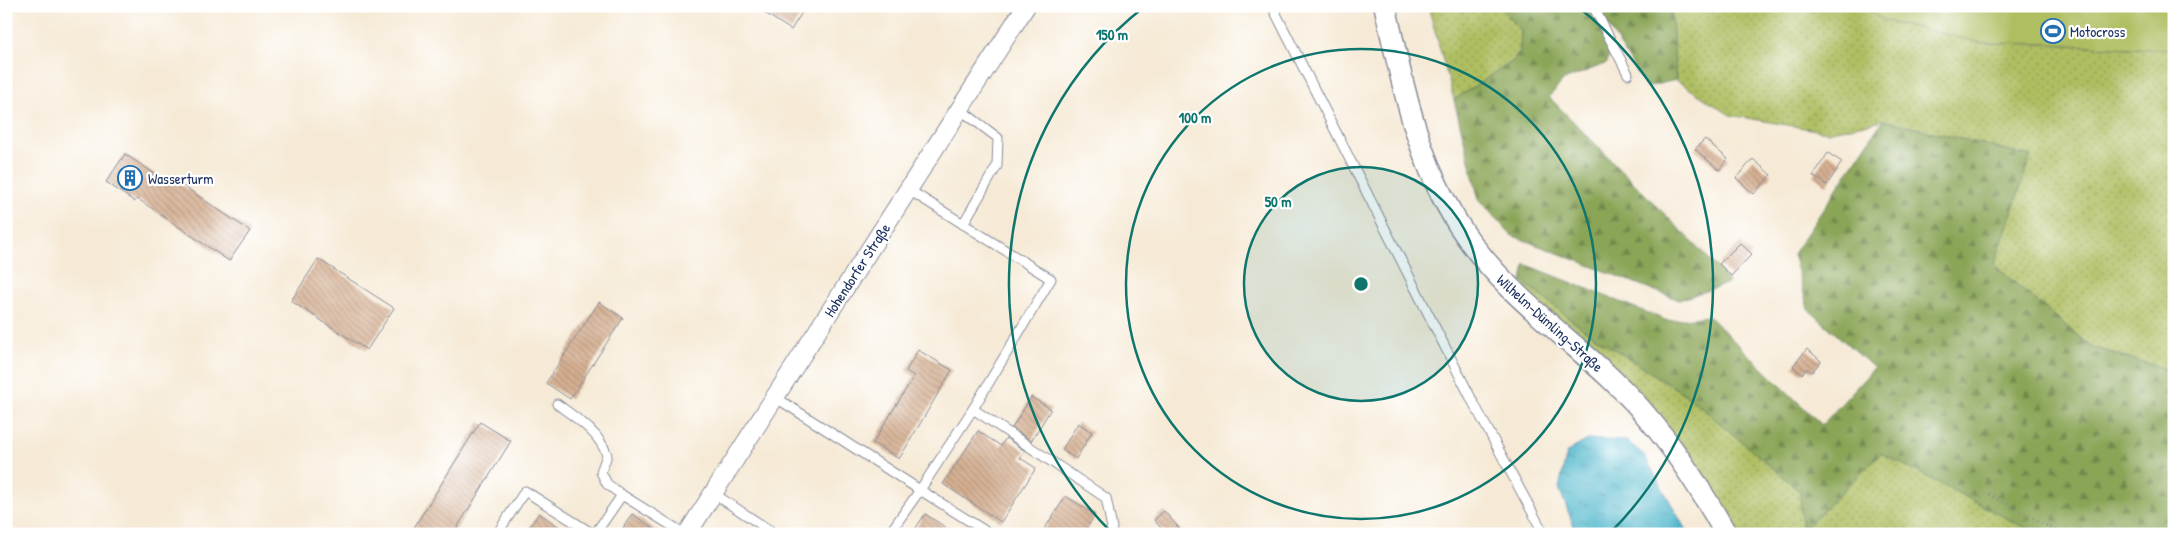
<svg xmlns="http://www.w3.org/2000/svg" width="2180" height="540" font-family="'Patrick Hand',sans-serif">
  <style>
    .grass { fill: url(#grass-dots); stroke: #647660 }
    .forest { fill: url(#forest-firs); stroke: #526a5a }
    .park { fill: #aebe61; stroke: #647660 }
    .water { fill: url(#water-ripples); stroke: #357395 }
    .building { fill: url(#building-back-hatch) }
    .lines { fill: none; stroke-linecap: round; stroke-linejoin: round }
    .service-casing { stroke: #888c9a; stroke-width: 11 }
    .minor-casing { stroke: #888c9a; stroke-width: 20 }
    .tertiary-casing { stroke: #888c9a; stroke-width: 24 }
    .path { stroke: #888c9a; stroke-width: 3; stroke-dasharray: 1 4; stroke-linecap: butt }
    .service { stroke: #fff; stroke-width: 9 }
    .minor { stroke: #fff; stroke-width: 18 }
    .tertiary { stroke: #fff; stroke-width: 21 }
    .ring { fill: none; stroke: #0f766e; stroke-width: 2.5 }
    .labels { text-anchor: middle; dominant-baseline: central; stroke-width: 4.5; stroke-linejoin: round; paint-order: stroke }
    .poi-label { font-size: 15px; fill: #1b2f5e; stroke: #fff; text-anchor: start }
    .street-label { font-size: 15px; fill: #1b2f5e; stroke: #fff }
    .centre { fill: #0f766e; stroke: #fff; stroke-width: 2.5 }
    .ring-label { font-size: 15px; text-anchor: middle; font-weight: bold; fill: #0f766e; stroke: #fff; stroke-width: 4.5; stroke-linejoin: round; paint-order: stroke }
  </style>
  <defs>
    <pattern id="grass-dots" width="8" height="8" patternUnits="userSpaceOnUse" patternTransform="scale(1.25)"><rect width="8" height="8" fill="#aebe61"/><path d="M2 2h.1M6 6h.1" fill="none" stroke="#8d9b53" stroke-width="1.8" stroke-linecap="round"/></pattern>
    <pattern id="forest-firs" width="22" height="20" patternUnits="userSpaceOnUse" patternTransform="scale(1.25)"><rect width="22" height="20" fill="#8aa557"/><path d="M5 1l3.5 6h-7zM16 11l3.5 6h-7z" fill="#70874b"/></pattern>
    <pattern id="water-ripples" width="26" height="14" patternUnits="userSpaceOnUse" patternTransform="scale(1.25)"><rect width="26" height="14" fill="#4fb7cc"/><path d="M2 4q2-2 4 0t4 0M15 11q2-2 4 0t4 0" fill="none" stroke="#4195a9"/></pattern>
    <pattern id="building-back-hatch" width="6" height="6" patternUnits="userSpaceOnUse" patternTransform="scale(1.25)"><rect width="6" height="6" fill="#d6b092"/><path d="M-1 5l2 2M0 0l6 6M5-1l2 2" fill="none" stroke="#ad907a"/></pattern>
  </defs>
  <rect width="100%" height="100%" fill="#fff"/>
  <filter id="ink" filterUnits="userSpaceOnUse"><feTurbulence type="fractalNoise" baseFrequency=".02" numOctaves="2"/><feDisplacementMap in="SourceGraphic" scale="10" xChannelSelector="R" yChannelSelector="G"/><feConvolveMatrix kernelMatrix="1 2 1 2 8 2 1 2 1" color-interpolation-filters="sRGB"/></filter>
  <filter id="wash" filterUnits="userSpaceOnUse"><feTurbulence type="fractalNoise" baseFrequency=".0096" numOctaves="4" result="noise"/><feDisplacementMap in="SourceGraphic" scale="20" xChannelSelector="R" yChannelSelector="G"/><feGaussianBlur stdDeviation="1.12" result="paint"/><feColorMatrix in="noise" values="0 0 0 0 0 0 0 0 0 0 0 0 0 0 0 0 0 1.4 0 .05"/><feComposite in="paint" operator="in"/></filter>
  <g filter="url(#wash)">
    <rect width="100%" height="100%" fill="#f6ead6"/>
    <!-- grass -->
    <g class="grass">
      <path d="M1428 6H1500L1521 32 1520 51 1513 61 1454 100Z"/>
      <path d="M1671 6H1862L1883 20 1983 43 2046 44 2174 50V371L2091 347 1994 265 2030 156 1883 120 1827 132 1730 115 1676 80Z"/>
      <path d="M1522 281 1586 331 1689 397 1800 491 1881 452 2037 534H1736L1727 516 1515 291Z"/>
    </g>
    <!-- forest -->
    <g class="forest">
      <path d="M1499 6H1590L1610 48 1607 63 1564 80 1549 97 1717 267 1729 283 1679 300 1511 235 1479 200 1454 100 1513 61 1520 51 1521 32Z"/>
      <path d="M1596 6H1671L1676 80 1646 87Z"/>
      <path d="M1883 120 2031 156 1994 265 2091 347 2174 371V534H2037L1881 453 1802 531 1800 491 1689 397 1586 331 1522 281 1525 264 1668 321 1708 316 1822 425 1874 368 1808 309 1793 254Z"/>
    </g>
    <!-- park -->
    <path class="park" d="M1862 6H2174V50L2046 44 1983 43 1883 20Z"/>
    <!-- water -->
    <path class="water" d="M1589 439 1627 441 1644 455 1688 534H1577L1559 488 1567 452Z"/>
    <g id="blocks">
      <!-- building -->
      <g class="building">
        <path d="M754 6H806L791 30Z"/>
        <path d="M1705 139 1728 159 1719 170 1695 149Z"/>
        <path d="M1828 153 1842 162 1827 185 1813 176Z"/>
        <path d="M125 154 170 184 173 179 250 231 229 261 138 199 135 202 106 182Z"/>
        <path d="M1753 159 1771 175 1754 194 1736 178Z"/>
        <path d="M1740 243 1752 254 1731 276 1719 264Z"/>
        <path d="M318 259 394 308 367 350 291 301Z"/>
        <path d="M599 302 623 318 570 399 546 383Z"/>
        <path d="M1807 349 1821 361 1812 372 1807 368 1802 374 1793 366Z"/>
        <path d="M918 350 952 370 899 459 873 443 914 376 906 371Z"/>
        <path d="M1031 397 1051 409 1031 441 1012 428Z"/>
        <path d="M480 422 511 441 453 534H410Z"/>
        <path d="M1078 423 1092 432 1076 459 1062 450Z"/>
        <path d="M978 431 1001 446 1006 438 1025 451 1020 458 1036 468 1001 522 943 484Z"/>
        <path d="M1066 496 1095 515 1083 534H1041Z"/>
        <path d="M1164 511 1184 534H1166L1154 520Z"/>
        <path d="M539 513 570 534H525Z"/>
        <path d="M632 514 662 534H619Z"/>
        <path d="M925 514 956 534H912Z"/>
      </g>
    </g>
  </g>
  <g filter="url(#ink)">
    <use href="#blocks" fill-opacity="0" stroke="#888c9a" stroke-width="1"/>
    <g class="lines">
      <defs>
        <g id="service">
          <path d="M1272 6 1473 402 1544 534"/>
          <path d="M1593 6 1628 74"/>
          <path d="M961 110 998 138 997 166 963 224"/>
          <path d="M909 190 1051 279 973 409 920 490 990 534"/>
          <path d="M775 397 920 490 889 534"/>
          <path d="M557 404C576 418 599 432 607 455L601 472 607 484 622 495"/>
          <path d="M973 409 1106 498 1112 528 1109 534"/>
          <path d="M713 493 775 534"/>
          <path d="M497 534 525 491 593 534"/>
          <path d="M595 534 622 495 685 534"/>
        </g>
        <path id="minor" d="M687 534 1026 6"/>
        <path id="tertiary" d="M1385 6C1402 82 1417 161 1460 227 1498 286 1555 327 1606 374 1656 419 1693 475 1726 534"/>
      </defs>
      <!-- service casing -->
      <use href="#service" class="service-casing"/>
      <!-- minor casing -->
      <use href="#minor" class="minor-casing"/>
      <!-- tertiary casing -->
      <use href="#tertiary" class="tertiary-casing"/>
      <!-- path -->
      <path class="path" d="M1989 494 2062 534"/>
      <!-- service -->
      <use href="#service" class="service"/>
      <!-- minor -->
      <use href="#minor" class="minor"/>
      <!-- tertiary -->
      <use href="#tertiary" class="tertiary"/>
    </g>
  </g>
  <!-- distance rings -->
  <circle cx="1361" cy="284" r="117" fill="#0f766e" fill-opacity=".12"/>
  <g class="ring">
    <circle cx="1361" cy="284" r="117"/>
    <circle cx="1361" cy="284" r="235"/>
    <path d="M1112 533A352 352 0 0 1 1144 7M1578 7A352 352 0 0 1 1610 533"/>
  </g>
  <!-- icons -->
  <defs>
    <symbol id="stadium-ring" viewBox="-11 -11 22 22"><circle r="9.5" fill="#fff" stroke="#1f6fb2" stroke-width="1.5"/><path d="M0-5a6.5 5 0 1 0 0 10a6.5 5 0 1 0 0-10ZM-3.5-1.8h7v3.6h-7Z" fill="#1f6fb2"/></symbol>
    <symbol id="building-ring" viewBox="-11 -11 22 22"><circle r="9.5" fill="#fff" stroke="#1f6fb2" stroke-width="1.5"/><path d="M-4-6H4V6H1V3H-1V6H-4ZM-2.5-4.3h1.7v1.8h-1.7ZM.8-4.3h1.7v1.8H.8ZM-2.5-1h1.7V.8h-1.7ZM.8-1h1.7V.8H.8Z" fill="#1f6fb2"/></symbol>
  </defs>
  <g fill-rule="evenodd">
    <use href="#stadium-ring" x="2039" y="17" width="28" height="28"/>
    <use href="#building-ring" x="116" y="164" width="28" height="28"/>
  </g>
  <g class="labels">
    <!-- poi labels -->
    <g class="poi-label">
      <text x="2070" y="31">Motocross</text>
      <text x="148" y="178">Wasserturm</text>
    </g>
    <!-- street labels -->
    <g class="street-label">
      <text transform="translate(857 270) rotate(-57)">Hohendorfer Straße</text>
      <text transform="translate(1550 323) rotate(42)">Wilhelm-Dümling-Straße</text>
    </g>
  </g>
  <circle cx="1361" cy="284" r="8" class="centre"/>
  <g class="ring-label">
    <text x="1112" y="40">150 m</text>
    <text x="1195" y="123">100 m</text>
    <text x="1278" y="207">50 m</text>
  </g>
  <!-- margin -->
  <rect width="2180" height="540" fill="none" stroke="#fff" stroke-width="25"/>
</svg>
